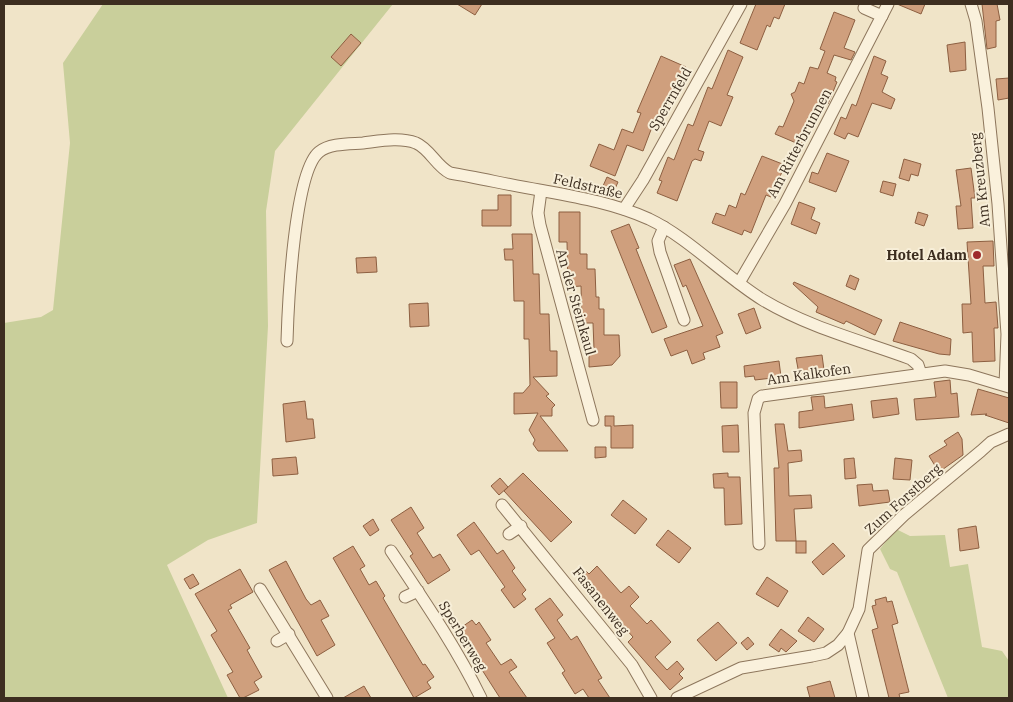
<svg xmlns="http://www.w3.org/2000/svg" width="1013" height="702" font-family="'IBM Plex Serif',serif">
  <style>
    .green { fill: #c9cf9b }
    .building { fill: #cf9f7d; stroke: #8d5f41 }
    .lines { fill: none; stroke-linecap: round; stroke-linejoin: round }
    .minor-casing { stroke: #8d765c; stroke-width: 13 }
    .minor { stroke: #faf1dc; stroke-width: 11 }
    .poi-dot { fill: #9e2a2b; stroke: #f7eed8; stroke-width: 2 }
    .labels { text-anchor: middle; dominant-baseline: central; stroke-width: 4; stroke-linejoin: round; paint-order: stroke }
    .street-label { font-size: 14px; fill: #3d2e20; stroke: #f7eed8 }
    .poi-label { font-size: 14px; font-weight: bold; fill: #3d2e20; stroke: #f7eed8; text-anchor: end }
  </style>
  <rect width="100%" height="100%" fill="#f0e4c8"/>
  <!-- green -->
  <g class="green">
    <path d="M103 4H393L275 151 266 211 268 326 257 523 208 540 167 565 228 698H4V323L41 317 53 310 70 143 63 63Z"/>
    <path d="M896 529 910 536 945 535 950 567 968 564 982 647 1002 651 1009 661V698H948L897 572 890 569 880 549Z"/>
  </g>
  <!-- building -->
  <g class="building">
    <path d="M457 4H482L475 15Z"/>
    <path d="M756 4H785L779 19 774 17 770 27 767 25 757 50 740 43Z"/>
    <path d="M897 4H925L921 14Z"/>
    <path d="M982 4H997L1000 20 996 21V47L987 49Z"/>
    <path d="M834 12 855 20 844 48 855 52 851 60 834 55 827 73 836 77 835 81 837 82 828 104 826 103 823 109 817 106 801 145 775 134 779 126 783 127 794 101 791 94 795 92 799 82 804 84 810 67 818 69 825 51 820 49Z"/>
    <path d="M351 34 361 43 341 66 331 57Z"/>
    <path d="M965 42 966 70 950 72 947 45Z"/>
    <path d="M728 50 743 57 727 95 733 97 721 126 709 121 698 150 704 152 701 161 695 159 692 161 677 201 657 193 662 181 659 180 668 157 674 160 688 124 693 126 708 87 712 89Z"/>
    <path d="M661 56 686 67 676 90 674 89 661 121 655 119 643 151 627 145 615 176 590 166 599 144 614 150 622 129 633 133 641 113 637 112Z"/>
    <path d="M874 56 886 61 881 74 888 77 882 92 895 99 891 109 872 103 858 137 848 133 845 139 834 134 841 117 846 119 852 104 856 106Z"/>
    <path d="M1009 78V98L998 100 996 79Z"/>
    <path d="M827 153 849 161 836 192 809 182 812 172 818 174Z"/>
    <path d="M762 156 785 165 771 197 766 195 751 233 744 230 742 235 712 223 716 213 725 216 729 205 736 208 741 193 745 195Z"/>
    <path d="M904 159 921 164 918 176 911 174 909 181 899 178Z"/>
    <path d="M971 168 975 198H971L973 228 958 229 956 206H961L956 170Z"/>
    <path d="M607 177 618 182 614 191 603 186Z"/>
    <path d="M883 181 896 184 893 196 880 192Z"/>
    <path d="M498 195H511V226H482V210H498Z"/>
    <path d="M799 202 815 208 811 219 820 223 816 234 791 224Z"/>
    <path d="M559 212H580V254H587V269H595L596 297H599V309H604V335H619L620 356 612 365 589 367V349H594L593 323H582L581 286 568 287 567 242H559Z"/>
    <path d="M918 212 928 215 924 226 915 223Z"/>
    <path d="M629 224 639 248 636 249 667 327 652 333 611 231Z"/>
    <path d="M512 234H532L533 274H539L540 314H549L550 351H557V376L533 377 549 394 546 396 555 405 552 408V416H540L568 451H538L533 444 535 440 529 430 538 413 514 414V393H523L530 385 529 339H524V301H514L513 260H505L504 249H513Z"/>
    <path d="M993 241 994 266H983L985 303 996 302 998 328H994L995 361 973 362 972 332 963 333 962 304H971L967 242Z"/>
    <path d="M376 257 377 272 357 273 356 258Z"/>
    <path d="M690 259 723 333 716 336 720 347 703 353 705 359 692 364 687 350 671 356 664 339 703 326 686 285 683 287 674 265Z"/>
    <path d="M850 275 859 279 855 290 846 286Z"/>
    <path d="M794 282 882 320 875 335 846 321 844 324 816 312 818 307 793 284Z"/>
    <path d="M428 303 429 326 410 327 409 304Z"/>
    <path d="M754 308 761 328 746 334 738 314Z"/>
    <path d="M900 322 951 339 950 355 939 354 893 341Z"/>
    <path d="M822 355 824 370 799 374 796 358Z"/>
    <path d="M779 361 781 377 755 380 754 376 745 377 744 366Z"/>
    <path d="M950 380 951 394 957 393 959 417 916 420 914 399 936 397 934 382Z"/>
    <path d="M720 382H737V408H721Z"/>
    <path d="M978 389 1009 398V423L985 415 987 414 971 415Z"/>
    <path d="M824 396 825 408 852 404 854 420 799 428V412L813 410 811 397Z"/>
    <path d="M897 398 899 414 873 418 871 401Z"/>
    <path d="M305 401 307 419H313L315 438 286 442 283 404Z"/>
    <path d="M605 416H614V426L633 425V448H611V426H605Z"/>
    <path d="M775 424H784L788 451 801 450 802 461 788 463 789 496 811 495 812 508 794 509 796 541H776L774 468H779Z"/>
    <path d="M738 425 739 452H723L722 426Z"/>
    <path d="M958 432 962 439 963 455 939 472 929 456 947 445 944 441Z"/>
    <path d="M595 447H606V457L595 458Z"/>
    <path d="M296 457 298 474 273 476 272 459Z"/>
    <path d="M854 458 856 478 845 479 844 459Z"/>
    <path d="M895 458 912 460 910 480 893 479Z"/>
    <path d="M523 473 572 522 551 542 504 491Z"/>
    <path d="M728 473V477H740L742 524 725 525 724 488H714L713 474Z"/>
    <path d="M500 478 508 487 499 495 491 486Z"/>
    <path d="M872 484 873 491 888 490 890 502 859 506 857 485Z"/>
    <path d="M623 500 647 519 635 534 611 515Z"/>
    <path d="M411 507 424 528 417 533 433 558 440 554 450 570 428 584 410 556 413 554 391 520Z"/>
    <path d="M373 519 379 530 370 536 363 526Z"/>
    <path d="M474 522 497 554 503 550 515 568 512 571 526 590 522 594 526 599 514 608 501 590 505 587 479 550 471 555 457 535Z"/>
    <path d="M976 526 979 548 960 551 958 529Z"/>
    <path d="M668 530 691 548 679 563 656 545Z"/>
    <rect x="796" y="541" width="10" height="12"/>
    <path d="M833 543 845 556 823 575 812 562Z"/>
    <path d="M353 546 365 566 360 569 369 585 376 581 385 596 383 598 400 627 423 665 425 664 434 677 427 682 431 688 414 698 333 558Z"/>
    <path d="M286 561 306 599 311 605 320 600 329 616 321 620 335 645 317 656 269 570Z"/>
    <path d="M597 566 621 593 629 586 639 597 630 606 647 624 651 620 671 642 655 657 667 670 677 661 684 669 679 674 683 678 670 690 628 642 633 637 586 585 584 586 577 579 586 571 589 574Z"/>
    <path d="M240 569 253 592 230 605 232 608 228 610 250 648 247 650 262 677 254 682 259 690 243 698H240L227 675 233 672 211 635 217 631 195 594Z"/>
    <path d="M193 574 199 584 190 589 184 579Z"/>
    <path d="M767 577 788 591 778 607 756 594Z"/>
    <path d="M886 597 887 602 892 601 898 623 892 625 909 692 899 694 900 698H889L872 630 878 628 872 606 876 605 875 600Z"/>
    <path d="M550 598 563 615 557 620 571 640 577 636 602 678 598 680 610 698H589L583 689 575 694 562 673 565 671 547 643 555 638 535 609Z"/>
    <path d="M808 617 824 629 814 642 798 631Z"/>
    <path d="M472 620 476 625 479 622 491 640 486 643 501 665 511 659 517 667 509 672 527 698H500L477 662 479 661 456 631Z"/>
    <path d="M718 622 737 643 716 661 697 640Z"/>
    <path d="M781 629 797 641 786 652 781 648 779 652 769 645Z"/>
    <path d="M748 637 754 644 747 650 741 643Z"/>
    <path d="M830 681 835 698H810L807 687Z"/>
    <path d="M364 686 371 698H343Z"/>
  </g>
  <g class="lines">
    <defs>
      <g id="minor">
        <path d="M971 4 976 21 988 108 998 204 1007 334 1005 385"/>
        <path d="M864 8 882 16"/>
        <path d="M541 191 538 213 540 225 593 420"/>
        <path d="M624 209 643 180 741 4"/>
        <path d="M664 227 658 241 660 252 684 320"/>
        <path d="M739 283 785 204 888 4"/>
        <path d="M287 341C288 307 294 172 319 152 330 143 350 144 363 143 380 141 400 137 416 143 430 149 436 166 450 173 480 178 509 185 539 190 577 197 613 203 649 219 689 238 724 276 763 300 808 327 862 341 911 359L918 365 921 374"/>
        <path d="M502 505 632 665 651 698"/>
        <path d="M509 534 521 526"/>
        <path d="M759 544 754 413 758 399 762 396 945 371 969 375 1009 387"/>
        <path d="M391 551C423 599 456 647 481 698"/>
        <path d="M260 589 327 698"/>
        <path d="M405 597 418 591"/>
        <path d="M848 633 863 698"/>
        <path d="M277 641 289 634"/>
        <path d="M677 698 741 668 812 656 826 653 838 645 848 633 859 609 868 550 904 515 981 451 991 442 1009 434"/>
      </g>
    </defs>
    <!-- minor casing -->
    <use href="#minor" class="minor-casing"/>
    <!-- minor -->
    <use href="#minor" class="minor"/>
  </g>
  <!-- markers -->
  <circle class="poi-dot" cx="977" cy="255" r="5"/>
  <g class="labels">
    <!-- street labels -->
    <g class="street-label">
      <text transform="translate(670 99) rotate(-60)">Sperrnfeld</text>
      <text transform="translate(799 143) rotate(-62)">Am Ritterbrunnen</text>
      <text transform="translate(980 180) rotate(-96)">Am Kreuzberg</text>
      <text transform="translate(588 186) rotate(13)">Feldstraße</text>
      <text transform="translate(576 302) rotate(74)">An der Steinkaul</text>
      <text transform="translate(809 374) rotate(-8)">Am Kalkofen</text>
      <text transform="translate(903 499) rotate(-42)">Zum Forstberg</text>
      <text transform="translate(601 601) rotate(52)">Fasanenweg</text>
      <text transform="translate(463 636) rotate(59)">Sperberweg</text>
    </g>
    <!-- poi labels -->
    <g class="poi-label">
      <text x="967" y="255">Hotel Adam</text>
    </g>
  </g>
  <!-- border -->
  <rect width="1013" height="702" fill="none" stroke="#3d2e20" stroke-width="10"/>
</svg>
